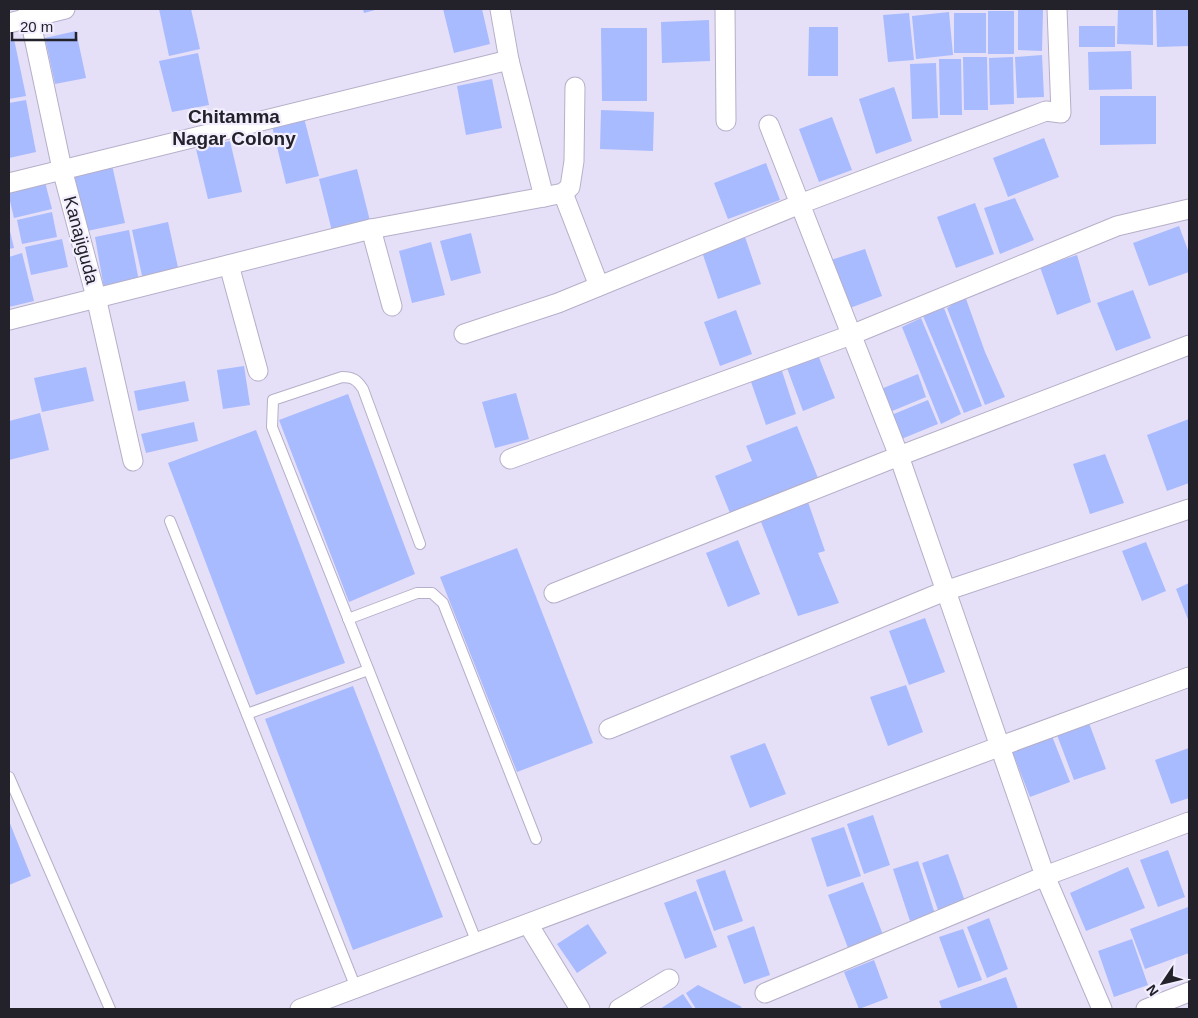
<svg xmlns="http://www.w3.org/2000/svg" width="1198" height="1018" font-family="Helvetica,sans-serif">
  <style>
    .building { fill: #a8bbfe }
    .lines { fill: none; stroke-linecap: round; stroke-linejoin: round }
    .service-casing { stroke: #b6afc8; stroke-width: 12 }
    .minor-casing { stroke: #b6afc8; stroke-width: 21 }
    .service { stroke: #fff; stroke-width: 10 }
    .minor { stroke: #fff; stroke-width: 19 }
    .labels { text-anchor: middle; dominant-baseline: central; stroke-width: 4.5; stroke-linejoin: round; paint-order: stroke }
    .street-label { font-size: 18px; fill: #23212a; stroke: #f2eefd }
    .neighbourhood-label { font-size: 19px; font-weight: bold; fill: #23212a; stroke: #f2eefd }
  </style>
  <rect width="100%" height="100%" fill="#e6dff8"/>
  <!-- building -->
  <g class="building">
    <path d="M159 9H191L200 49 169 56Z"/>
    <path d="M363 9H379L364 13Z"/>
    <path d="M443 9H482L490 44 454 53Z"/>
    <path d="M1018 9 1043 10 1042 51 1018 50Z"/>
    <path d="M1118 9H1153V45L1117 44Z"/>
    <path d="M1156 10H1189V46L1157 47Z"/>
    <rect x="988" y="11" width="26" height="43"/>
    <path d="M949 12 953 55 916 59 912 16Z"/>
    <path d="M909 13 914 60 888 62 883 15Z"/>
    <rect x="954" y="13" width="32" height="40"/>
    <path d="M709 20 710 61 662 63 661 22Z"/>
    <rect x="1079" y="26" width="36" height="21"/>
    <path d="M809 27H838V76H808Z"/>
    <path d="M601 28H647V101H602Z"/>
    <path d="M76 31 86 78 55 84 45 38Z"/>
    <path d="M14 39 26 96 9 99V40Z"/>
    <path d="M1131 51 1132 89 1089 90 1088 52Z"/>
    <path d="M198 53 209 105 172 112 159 61Z"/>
    <path d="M1042 55 1044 97 1017 98 1015 57Z"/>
    <path d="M963 57H987L988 110H964Z"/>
    <path d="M1013 57 1014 104 990 105 989 58Z"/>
    <path d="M939 59H961L962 115H940Z"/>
    <path d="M936 63 938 118 912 119 910 64Z"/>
    <path d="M492 79 502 128 466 135 457 86Z"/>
    <path d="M894 87 912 141 876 154 859 99Z"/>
    <path d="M1100 96H1156V144L1100 145Z"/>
    <path d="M26 100 36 152 9 158V103Z"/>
    <path d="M601 110 654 112 653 151 600 149Z"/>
    <path d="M832 117 852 170 819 182 799 129Z"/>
    <path d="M304 118 319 176 286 184 272 126Z"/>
    <path d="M1044 138 1059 177 1008 197 993 158Z"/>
    <path d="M230 141 242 192 208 199 196 149Z"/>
    <path d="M766 163 780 200 728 219 714 183Z"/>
    <path d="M112 165 125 223 87 231 74 174Z"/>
    <path d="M357 169 371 225 333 235 319 179Z"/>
    <path d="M45 182 52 209 14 218 9 197V190Z"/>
    <path d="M1015 198 1034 240 1000 254 984 208Z"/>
    <path d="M975 203 994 254 956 268 937 217Z"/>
    <path d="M52 212 57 237 22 244 17 220Z"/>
    <path d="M168 222 179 272 143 280 132 230Z"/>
    <path d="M1179 226 1189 253V272L1149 286 1133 243Z"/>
    <path d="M9 227 14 248 9 249Z"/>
    <path d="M129 230 139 281 104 288 95 237Z"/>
    <path d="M471 233 481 273 451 281 440 241Z"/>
    <path d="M744 234 761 284 718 299 701 249Z"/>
    <path d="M62 239 68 267 31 275 25 247Z"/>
    <path d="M431 242 445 295 412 303 399 251Z"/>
    <path d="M865 249 882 296 850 308 831 260Z"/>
    <path d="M22 253 34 301 9 307V257Z"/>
    <path d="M1077 255 1091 302 1057 315 1040 267Z"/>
    <path d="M1133 290 1151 338 1116 351 1097 303Z"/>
    <path d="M965 296 985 352 1005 397 985 405 947 308Z"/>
    <path d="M944 308 982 406 964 413 923 316Z"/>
    <path d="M736 310 752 354 720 366 704 322Z"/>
    <path d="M921 318 961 414 941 424 902 327Z"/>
    <path d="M818 355 835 398 803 411 787 368Z"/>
    <path d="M244 366 250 405 223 409 217 370Z"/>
    <path d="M86 367 94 401 42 412 34 378Z"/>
    <path d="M781 368 796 414 766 425 750 379Z"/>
    <path d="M918 374 926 397 885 414 876 391Z"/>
    <path d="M185 381 189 401 138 411 134 391Z"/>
    <path d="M516 393 529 439 495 448 482 402Z"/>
    <path d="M348 394 415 574 349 602 279 420Z"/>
    <path d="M928 400 938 424 899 440 889 416Z"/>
    <path d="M40 413 49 450 9 460V421Z"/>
    <path d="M1189 419V483L1167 491 1147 435Z"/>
    <path d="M194 422 198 441 146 453 141 434Z"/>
    <path d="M797 426 818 478 730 513 715 476 752 461 746 446Z"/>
    <path d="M256 430 345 663 256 695 168 463Z"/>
    <path d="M1105 454 1124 503 1090 514 1073 464Z"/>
    <path d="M808 502 825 551 818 553 839 603 798 616 761 522Z"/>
    <path d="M738 540 760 594 728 607 706 553Z"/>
    <path d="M1146 542 1166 591 1142 601 1122 551Z"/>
    <path d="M517 548 593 743 517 772 440 577Z"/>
    <path d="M1189 583V622L1176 589Z"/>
    <path d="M925 618 945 672 909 685 889 631Z"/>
    <path d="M906 685 923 732 888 746 870 697Z"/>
    <path d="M353 686 443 917 353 950 265 719Z"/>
    <path d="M1089 723 1106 769 1074 780 1057 735Z"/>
    <path d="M1052 736 1070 782 1030 797 1012 751Z"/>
    <path d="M765 743 786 794 750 808 730 756Z"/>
    <path d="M1189 748V798L1171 804 1155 760Z"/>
    <path d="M873 815 890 865 864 874 847 824Z"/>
    <path d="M9 821 31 876 9 885Z"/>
    <path d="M844 827 861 876 827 887 811 838Z"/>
    <path d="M1168 850 1185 897 1158 907 1140 860Z"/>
    <path d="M948 854 966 904 939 913 922 863Z"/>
    <path d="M918 861 935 914 910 921 893 869Z"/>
    <path d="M1128 867 1145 908 1086 931 1070 893Z"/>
    <path d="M725 870 743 921 714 931 696 880Z"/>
    <path d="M863 882 883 935 848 948 828 895Z"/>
    <path d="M696 891 717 947 685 959 664 903Z"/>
    <path d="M1188 907 1189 912V953L1145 969 1130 929Z"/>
    <path d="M989 918 1008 969 987 978 967 927Z"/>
    <path d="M588 924 607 953 577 973 557 944Z"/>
    <path d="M754 926 770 975 744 984 727 936Z"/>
    <path d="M963 929 982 980 958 988 939 937Z"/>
    <path d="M1132 939 1148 985 1114 997 1098 951Z"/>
    <path d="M874 960 888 998 859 1009 844 972Z"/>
    <path d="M1006 977 1018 1009H942L939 1001Z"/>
    <path d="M698 985 742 1007 739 1009H696L686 993Z"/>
    <path d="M683 994 693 1009H660Z"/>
  </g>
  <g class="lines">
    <defs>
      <g id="service">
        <path d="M170 521 356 988"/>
        <path d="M420 544 363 389C357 380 353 377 342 377L273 400 272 427 477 943"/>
        <path d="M348 619 417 593H432L443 603 536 839"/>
        <path d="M247 714 368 670"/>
        <path d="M9 777 110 1009"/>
      </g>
      <g id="minor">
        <path d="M28 9 62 169 96 297 133 461"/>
        <path d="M725 9 726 121"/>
        <path d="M1057 9 1061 113 1046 111 800 204 899 456 1045 876 1102 1009"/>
        <path d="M9 23 65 9"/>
        <path d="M9 183 509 60"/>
        <path d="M563 193 599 286"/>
        <path d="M544 197 563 193 570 187 574 161 575 87"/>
        <path d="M371 229 392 306"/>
        <path d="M229 265 258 371"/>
        <path d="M9 320 371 229 544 197 509 60 500 9"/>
        <path d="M464 334 558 303 800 204 769 125"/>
        <path d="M510 459 851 335 1117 226 1189 209"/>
        <path d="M554 593 899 456 1189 345"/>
        <path d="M609 729 945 591 1189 509"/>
        <path d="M528 924 580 1009"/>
        <path d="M765 993 1045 876 1189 822"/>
        <path d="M300 1009 1001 746 1189 677"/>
        <path d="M619 1009 669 979"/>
        <path d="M1146 1009 1189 992"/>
      </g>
    </defs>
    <!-- service casing -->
    <use href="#service" class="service-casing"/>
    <!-- minor casing -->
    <use href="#minor" class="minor-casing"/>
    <!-- service -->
    <use href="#service" class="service"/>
    <!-- minor -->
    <use href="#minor" class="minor"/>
  </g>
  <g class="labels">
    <!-- street labels -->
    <g class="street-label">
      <text transform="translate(81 240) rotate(75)">Kanajiguda</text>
    </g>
    <!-- neighbourhood labels -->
    <g class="neighbourhood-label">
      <text x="234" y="116">Chitamma<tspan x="234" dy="22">Nagar Colony</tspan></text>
    </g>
  </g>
  <!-- border -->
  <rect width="1198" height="1018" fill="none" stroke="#23212a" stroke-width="20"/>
  <!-- north arrow -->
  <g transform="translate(1163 983) rotate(235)" stroke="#f2eefd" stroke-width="4" paint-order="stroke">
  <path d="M0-4L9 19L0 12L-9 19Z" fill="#23212a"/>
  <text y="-8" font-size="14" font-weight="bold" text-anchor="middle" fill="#23212a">N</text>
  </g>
  <!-- scale -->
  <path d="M12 32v8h64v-8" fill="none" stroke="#23212a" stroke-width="2.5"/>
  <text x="20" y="32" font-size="15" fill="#23212a" stroke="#f2eefd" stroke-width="4" paint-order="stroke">20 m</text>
</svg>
